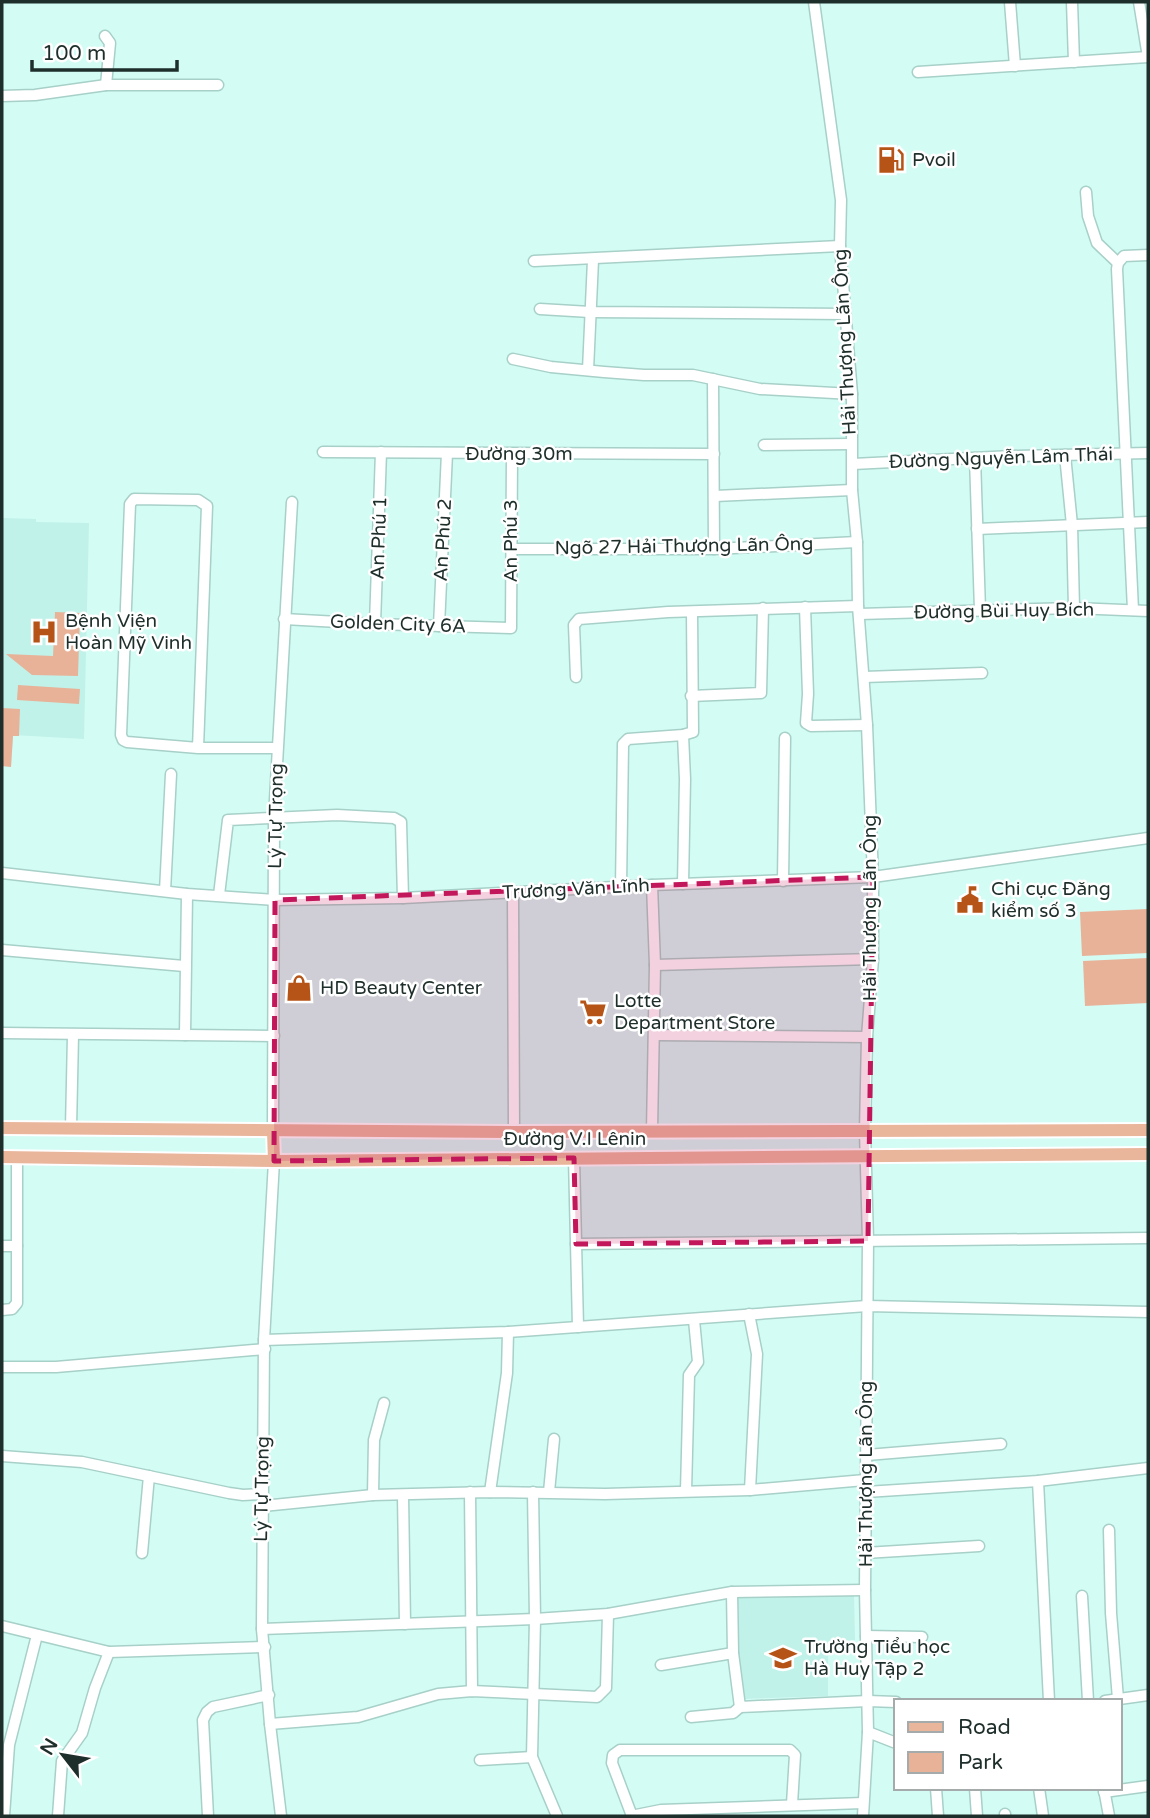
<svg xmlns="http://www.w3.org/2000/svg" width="1150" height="1818" font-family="'Varela Round',sans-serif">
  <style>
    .built { fill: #c0f2e9 }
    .green { fill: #e8b298 }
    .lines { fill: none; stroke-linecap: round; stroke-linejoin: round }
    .minor-casing { stroke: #a7d0c8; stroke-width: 13 }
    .major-casing { stroke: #fff; stroke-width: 16 }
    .minor { stroke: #fff; stroke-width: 10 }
    .major { stroke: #e9b59b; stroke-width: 12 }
    .marked { fill: #c2185b; fill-opacity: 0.2; stroke: #c2185b; stroke-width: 5; stroke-dasharray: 14 9; stroke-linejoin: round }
    .labels { text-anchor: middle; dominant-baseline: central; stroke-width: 5; stroke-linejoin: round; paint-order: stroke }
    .poi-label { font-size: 19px; fill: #1e2e2b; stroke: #fff; text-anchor: start }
    .street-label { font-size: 19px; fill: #1e2e2b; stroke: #fff }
  </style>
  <rect width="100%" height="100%" fill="#d3fcf5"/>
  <!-- built -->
  <g class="built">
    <path d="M2 518 36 519V522L89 523 84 739 13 735 11 767 2 766Z"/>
    <path d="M854 1593 855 1640 828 1642V1696L743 1699 735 1598Z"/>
  </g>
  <!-- green -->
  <g class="green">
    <path d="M55 612 80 613 78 676 32 675 6 654 53 656Z"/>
    <path d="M18 685 80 689 79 704 17 700Z"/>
    <path d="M2 708 20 709 19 736H13L11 767 2 766Z"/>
    <path d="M1148 909V953L1082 956 1080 912Z"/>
    <path d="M1148 958V1003L1085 1006 1083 961Z"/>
  </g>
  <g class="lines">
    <defs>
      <g id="minor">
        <path d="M814 2 841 200 840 246 852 394V490L857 542 858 606 867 725 873 877V959L867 1037 865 1131 868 1241 865 1590 868 1732 863 1816"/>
        <path d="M1010 2 1015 66"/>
        <path d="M1072 2 1074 62"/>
        <path d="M1139 2 1148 57"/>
        <path d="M105 36 110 43 106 85"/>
        <path d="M918 72 1148 57"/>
        <path d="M2 96 35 95 106 85H218"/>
        <path d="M1086 192 1088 216 1097 243 1118 263"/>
        <path d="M534 261 840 246"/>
        <path d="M540 309 590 312 845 314"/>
        <path d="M513 359 551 367 604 372 644 375H693L760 389 852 394"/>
        <path d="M588 370 593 260"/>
        <path d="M713 379 714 549"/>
        <path d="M764 445 851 444"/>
        <path d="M323 452 714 454"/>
        <path d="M1065 455 1072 525 1074 608"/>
        <path d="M975 458 980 610"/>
        <path d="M853 464 1012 456 1148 453"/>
        <path d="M715 496 852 490"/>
        <path d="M977 529 1148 522"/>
        <path d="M512 549H714L857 542"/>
        <path d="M805 607 808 694 806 723 811 726 867 725"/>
        <path d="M1133 610 1117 269 1118 263 1124 256 1148 255"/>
        <path d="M859 614 1074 608 1148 611"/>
        <path d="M284 619 375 624 511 628 512 454"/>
        <path d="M375 624 381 452"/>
        <path d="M439 626 447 453"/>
        <path d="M576 677 574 625 579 619 668 612 858 606"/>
        <path d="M864 677 982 673"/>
        <path d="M691 696 761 693 763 608"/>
        <path d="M198 748 207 506 198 500 134 499 130 504 121 735 123 740 127 742 198 748H277"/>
        <path d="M2 873 187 894 275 900 403 898 652 885 873 877 1148 838"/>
        <path d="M783 881 785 738"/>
        <path d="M683 884 685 779 683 735"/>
        <path d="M621 888 623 744 628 739 683 735 693 732 692 612"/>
        <path d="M165 891 171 774"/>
        <path d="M513 893 514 1132"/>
        <path d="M219 895 228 820 337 815 394 818 401 822 403 898"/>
        <path d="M2 950 184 966"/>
        <path d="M655 965 873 959"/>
        <path d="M2 1033 185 1035 187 894"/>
        <path d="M185 1035 274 1036"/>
        <path d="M655 1035 867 1037"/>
        <path d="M71 1128 73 1035"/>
        <path d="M273 1131 274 817 292 502"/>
        <path d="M652 1131 655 965 652 885"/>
        <path d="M574 1158 578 1327"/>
        <path d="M274 1161 264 1340 262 1629 270 1724 281 1816"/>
        <path d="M576 1244 1148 1238"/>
        <path d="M2 1246H17"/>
        <path d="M2 1310 12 1309 17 1303V1157"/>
        <path d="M749 1314 757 1354 750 1490"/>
        <path d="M264 1340 508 1332 867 1306 1148 1312"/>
        <path d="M2 1367H56L265 1349"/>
        <path d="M867 1455 1001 1444"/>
        <path d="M2 1456 82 1462 229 1493 243 1495 262 1494"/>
        <path d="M1038 1481 1049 1701"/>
        <path d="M686 1491 689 1375 698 1362 694 1320"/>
        <path d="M470 1492 472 1691"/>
        <path d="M490 1492 507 1373 508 1332"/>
        <path d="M533 1492 535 1619 532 1757 557 1816"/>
        <path d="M549 1492 554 1439"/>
        <path d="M866 1492 1038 1481 1148 1468"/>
        <path d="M373 1495 374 1440 384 1403"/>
        <path d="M403 1495 405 1624"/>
        <path d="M263 1506 373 1495 490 1492 605 1494 750 1490 865 1480"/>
        <path d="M1109 1530 1111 1613 1118 1699"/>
        <path d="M142 1553 149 1476"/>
        <path d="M865 1553 979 1546"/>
        <path d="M732 1592 733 1653 740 1707 868 1701 896 1702"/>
        <path d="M1082 1596 1088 1701"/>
        <path d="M2 1626 109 1652 265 1647"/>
        <path d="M262 1629 535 1619 608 1614 732 1592 865 1590"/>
        <path d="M866 1636 922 1637"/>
        <path d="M661 1665 733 1653"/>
        <path d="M1105 1701 1148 1695"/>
        <path d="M691 1717 733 1713 740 1707"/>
        <path d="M270 1724 358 1717 438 1694 472 1691 597 1697 606 1688 608 1614"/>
        <path d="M868 1732 896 1743"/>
        <path d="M480 1760 532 1757"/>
        <path d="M936 1788 938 1816"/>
        <path d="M975 1788 977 1816"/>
        <path d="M1039 1788 1043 1816"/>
        <path d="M1104 1789 1109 1816"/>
        <path d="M1104 1792 1148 1786"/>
        <path d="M1005 1814V1816"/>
        <path d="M4 1816 9 1745 37 1635"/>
        <path d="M58 1816 62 1761 82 1733 95 1688 109 1652"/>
        <path d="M208 1816 203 1720 207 1712 213 1707 269 1695"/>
        <path d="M631 1816 661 1810 863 1803"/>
        <path d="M632 1816 612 1763 613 1755 620 1750H790L795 1755 792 1804"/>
      </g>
      <g id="major">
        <path d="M2 1128 514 1132 1148 1130"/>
        <path d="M273 1131 274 1161"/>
        <path d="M2 1157 274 1161 1148 1154"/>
      </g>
    </defs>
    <!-- minor casing -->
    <use href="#minor" class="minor-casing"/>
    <!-- major casing -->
    <use href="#major" class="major-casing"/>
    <!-- minor -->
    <use href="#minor" class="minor"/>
    <!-- major -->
    <use href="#major" class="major"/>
  </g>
  <!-- marked area -->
  <path class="marked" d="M873 877 868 1241 576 1244 574 1158 274 1161 275 900Z"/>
  <!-- icons -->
  <defs>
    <symbol id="fuel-bare" viewBox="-9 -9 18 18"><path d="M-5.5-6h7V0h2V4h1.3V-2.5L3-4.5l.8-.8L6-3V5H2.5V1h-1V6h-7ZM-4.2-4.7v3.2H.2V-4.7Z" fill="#b65417" stroke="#fff" stroke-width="2.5" paint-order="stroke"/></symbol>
    <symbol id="hospital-bare" viewBox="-9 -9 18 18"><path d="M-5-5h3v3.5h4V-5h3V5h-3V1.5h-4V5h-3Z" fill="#b65417" stroke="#fff" stroke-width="2.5" paint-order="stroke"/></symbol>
    <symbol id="civic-bare" viewBox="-9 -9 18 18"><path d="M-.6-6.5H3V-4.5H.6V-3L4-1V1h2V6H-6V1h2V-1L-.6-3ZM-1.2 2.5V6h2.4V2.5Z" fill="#b65417" stroke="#fff" stroke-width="2.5" paint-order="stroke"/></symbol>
    <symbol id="shop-bare" viewBox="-9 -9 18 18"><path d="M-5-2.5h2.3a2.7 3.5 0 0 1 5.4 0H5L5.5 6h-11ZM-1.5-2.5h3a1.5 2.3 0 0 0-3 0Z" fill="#b65417" stroke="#fff" stroke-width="2.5" paint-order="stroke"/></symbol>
    <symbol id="supermarket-bare" viewBox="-9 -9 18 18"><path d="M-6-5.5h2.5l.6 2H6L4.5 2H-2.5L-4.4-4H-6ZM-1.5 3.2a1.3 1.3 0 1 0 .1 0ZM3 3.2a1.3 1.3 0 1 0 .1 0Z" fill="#b65417" stroke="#fff" stroke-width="2.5" paint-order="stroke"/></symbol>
    <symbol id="school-bare" viewBox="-9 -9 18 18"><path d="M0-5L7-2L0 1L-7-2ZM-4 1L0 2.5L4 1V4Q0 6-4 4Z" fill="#b65417" stroke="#fff" stroke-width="2.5" paint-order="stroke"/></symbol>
  </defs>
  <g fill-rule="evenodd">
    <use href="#fuel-bare" x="872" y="141" width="38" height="38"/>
    <use href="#hospital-bare" x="25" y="613" width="38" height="38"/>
    <use href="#civic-bare" x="951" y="881" width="38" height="38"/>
    <use href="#shop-bare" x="280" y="969" width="38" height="38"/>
    <use href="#supermarket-bare" x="574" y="993" width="38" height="38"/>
    <use href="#school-bare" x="764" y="1639" width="38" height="38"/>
  </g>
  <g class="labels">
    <!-- poi labels -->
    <g class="poi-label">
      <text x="912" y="160">Pvoil</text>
      <text x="65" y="621">Bệnh Viện<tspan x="65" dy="22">Hoàn Mỹ Vinh</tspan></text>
      <text x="991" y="889">Chi cục Đăng<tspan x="991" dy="22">kiểm số 3</tspan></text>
      <text x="320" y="988">HD Beauty Center</text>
      <text x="614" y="1001">Lotte<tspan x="614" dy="22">Department Store</tspan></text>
      <text x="804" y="1647">Trường Tiểu học<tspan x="804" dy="22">Hà Huy Tập 2</tspan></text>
    </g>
    <!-- street labels -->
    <g class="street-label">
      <text transform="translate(845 342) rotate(-93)">Hải Thượng Lãn Ông</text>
      <text x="519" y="454">Đường 30m</text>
      <text transform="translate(1001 458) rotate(-2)">Đường Nguyễn Lâm Thái</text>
      <text transform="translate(379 538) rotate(-88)">An Phú 1</text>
      <text transform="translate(443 540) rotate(-87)">An Phú 2</text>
      <text transform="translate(511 541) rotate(-90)">An Phú 3</text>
      <text transform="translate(684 546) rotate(-1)">Ngõ 27 Hải Thượng Lãn Ông</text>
      <text transform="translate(1004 611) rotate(-1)">Đường Bùi Huy Bích</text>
      <text transform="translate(398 624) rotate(2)">Golden City 6A</text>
      <text transform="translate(276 816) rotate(-89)">Lý Tự Trọng</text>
      <text transform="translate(576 889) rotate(-3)">Trương Văn Lĩnh</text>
      <text transform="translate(870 908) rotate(-90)">Hải Thượng Lãn Ông</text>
      <text x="575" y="1139">Đường V.I Lênin</text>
      <text transform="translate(866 1474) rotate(-90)">Hải Thượng Lãn Ông</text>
      <text transform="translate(262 1489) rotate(-89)">Lý Tự Trọng</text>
    </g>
  </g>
  <!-- border -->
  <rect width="1150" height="1818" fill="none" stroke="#1e2e2b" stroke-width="7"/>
  <!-- legend -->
  <rect x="894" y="1699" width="228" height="91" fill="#ffffff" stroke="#a5abaa" stroke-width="2"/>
  <rect x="908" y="1722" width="35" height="10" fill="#e9b59b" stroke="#a5abaa" stroke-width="2"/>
  <text x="958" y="1734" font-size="21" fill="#1e2e2b">Road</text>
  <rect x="908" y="1752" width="35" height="21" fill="#e8b298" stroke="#a5abaa" stroke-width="2"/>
  <text x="958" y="1769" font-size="21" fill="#1e2e2b">Park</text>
  <!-- north arrow -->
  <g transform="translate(63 1755) rotate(301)" stroke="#ffffff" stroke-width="5" paint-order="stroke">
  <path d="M0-5L12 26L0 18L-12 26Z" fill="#1e2e2b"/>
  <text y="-10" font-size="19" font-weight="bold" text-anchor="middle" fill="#1e2e2b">N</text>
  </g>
  <!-- scale -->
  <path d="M32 60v10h145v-10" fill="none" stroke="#1e2e2b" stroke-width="3.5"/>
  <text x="42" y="60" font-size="21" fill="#1e2e2b" stroke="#ffffff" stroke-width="5" paint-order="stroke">100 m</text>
</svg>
